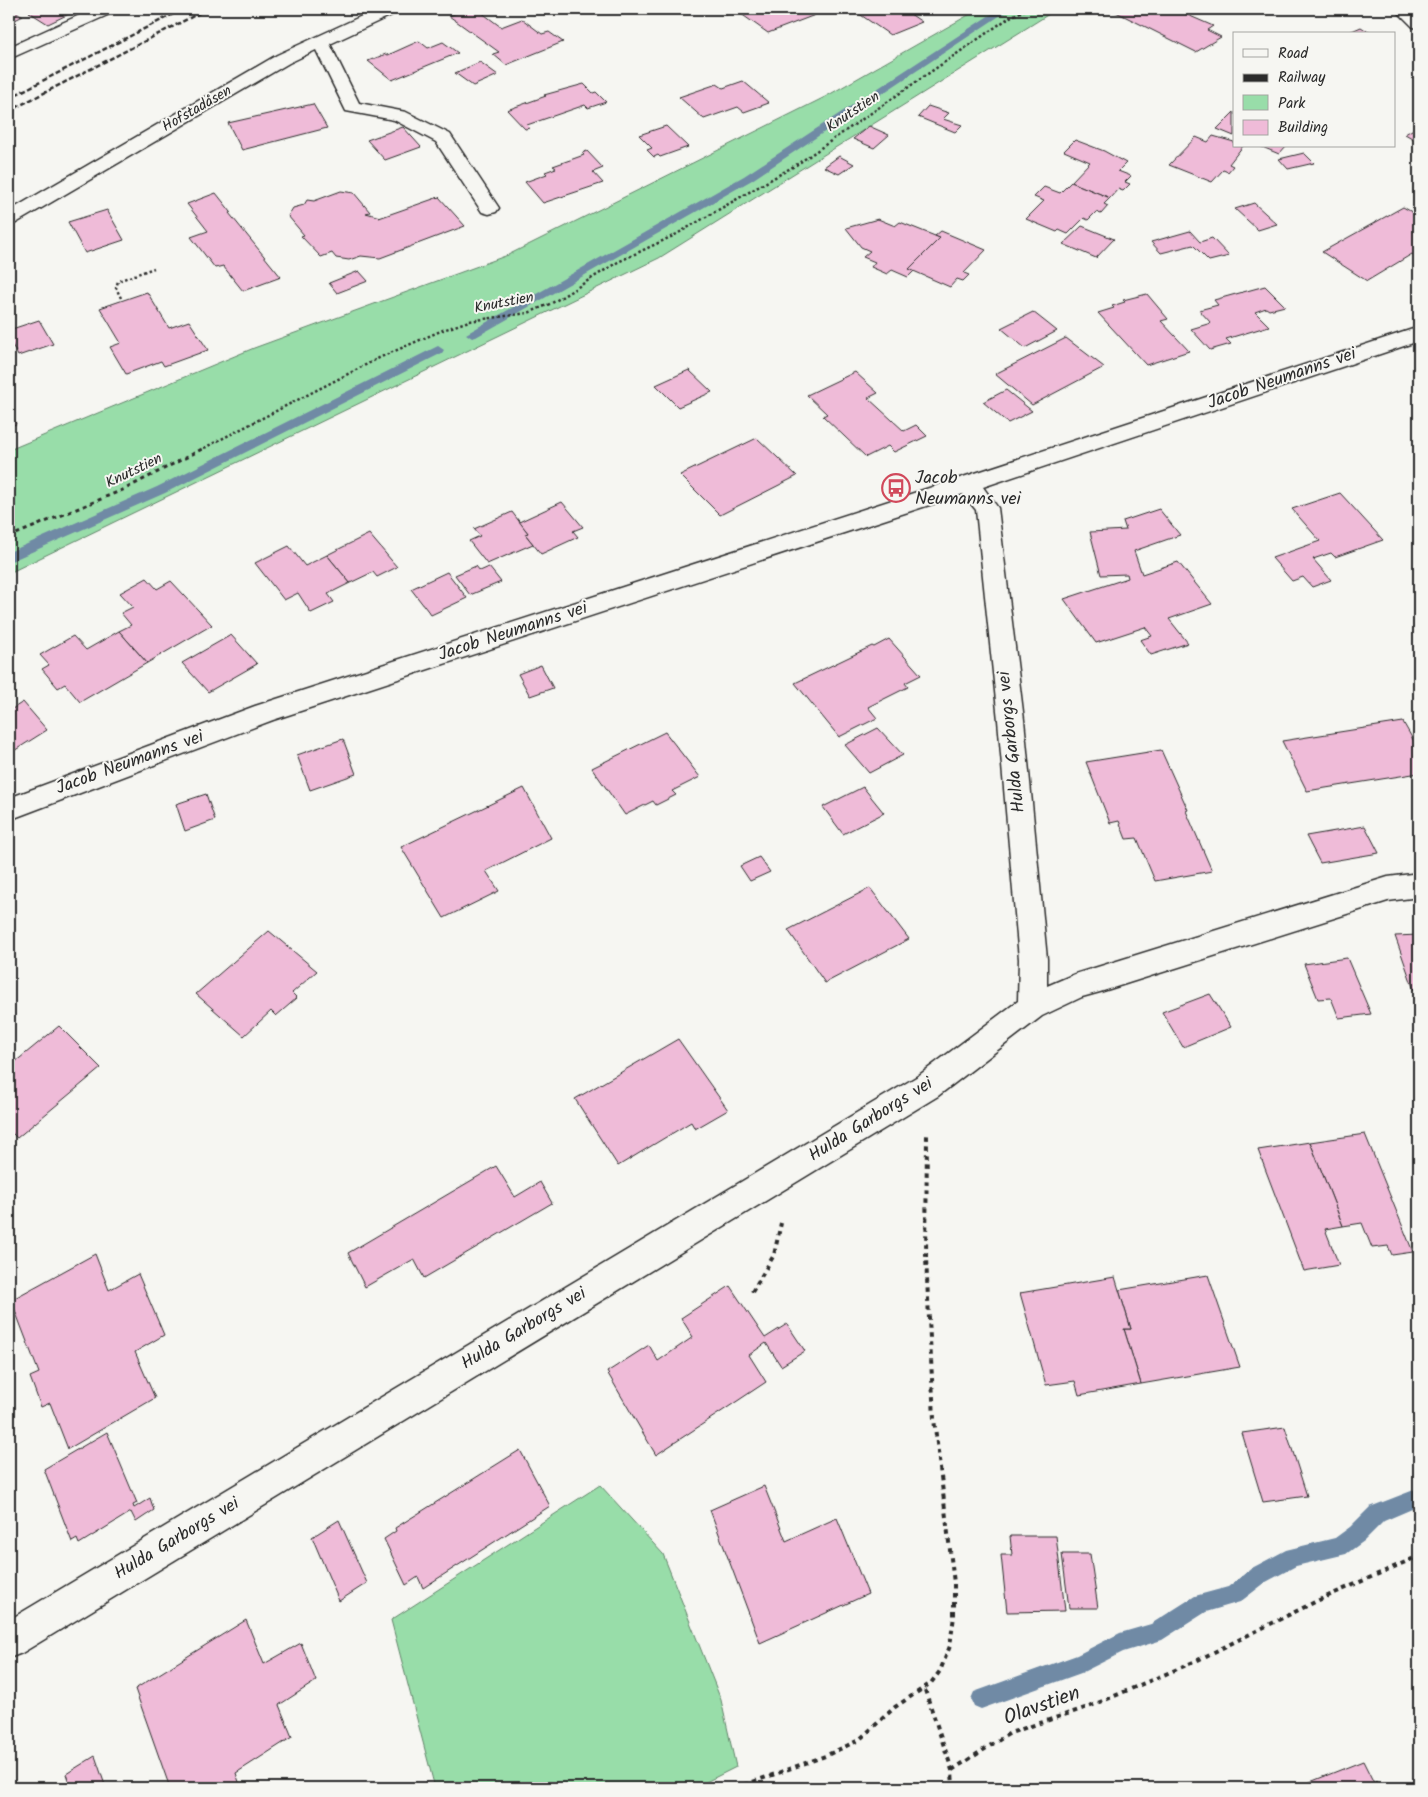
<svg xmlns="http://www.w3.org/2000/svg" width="1428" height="1797" font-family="Kalam,sans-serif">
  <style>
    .green { fill: #98dda9; stroke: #62846a }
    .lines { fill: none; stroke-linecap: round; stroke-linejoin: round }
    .stream { fill: #6f8aa5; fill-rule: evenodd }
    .building { fill: #efbbd8; stroke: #2b2b2b }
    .minor-casing { stroke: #2b2b2b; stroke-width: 3 }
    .path-far2 { stroke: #2b2b2b; stroke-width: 2.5; stroke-dasharray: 2.5 2.5; stroke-linecap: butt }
    .path-far1 { stroke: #2b2b2b; stroke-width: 3; stroke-dasharray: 4 4; stroke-linecap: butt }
    .path { stroke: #2b2b2b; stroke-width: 4; stroke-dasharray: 4.5 4.5; stroke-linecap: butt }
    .minor { fill: #f6f6f2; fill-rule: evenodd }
    .rail { stroke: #2b2b2b; stroke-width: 2.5; stroke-dasharray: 5 2.5; stroke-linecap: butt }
    .labels { text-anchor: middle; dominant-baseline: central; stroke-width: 4; stroke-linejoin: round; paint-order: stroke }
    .far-street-label { font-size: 15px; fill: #2b2b2b; stroke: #f6f6f2 }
    .street-label { font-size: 18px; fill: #2b2b2b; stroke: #f6f6f2 }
    .poi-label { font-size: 18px; fill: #2b2b2b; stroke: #f6f6f2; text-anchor: start }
    .near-street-label { font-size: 21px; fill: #2b2b2b; stroke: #f6f6f2 }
  </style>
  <rect width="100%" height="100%" fill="#f6f6f2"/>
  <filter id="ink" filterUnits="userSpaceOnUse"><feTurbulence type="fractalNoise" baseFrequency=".02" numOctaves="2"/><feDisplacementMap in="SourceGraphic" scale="10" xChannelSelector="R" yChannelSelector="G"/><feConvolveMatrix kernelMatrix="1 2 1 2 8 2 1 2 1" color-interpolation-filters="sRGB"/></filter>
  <g filter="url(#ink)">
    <!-- green -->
    <g class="green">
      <path d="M979 9H1057L659 258 9 573V450L254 348 508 255 825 97Z"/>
      <path d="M600 1485 663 1554 721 1700 736 1767 694 1788H435L391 1620Z"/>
    </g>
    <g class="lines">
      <!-- stream -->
      <g class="stream">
        <path d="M999 9H1010L752 180 476 337 472 338 466 334 744 176Z"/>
        <path d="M438 346 444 350 442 353 165 493 9 562V552L157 487Z"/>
        <path d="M1419 1488V1506L1384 1521 1364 1541 1346 1554 1296 1566 1266 1582 1240 1602 1206 1612 1162 1640 1123 1652 1081 1673 981 1709 974 1706 971 1699 974 1692 1077 1655 1120 1633 1151 1624 1195 1596 1228 1587 1252 1568 1286 1550 1335 1538 1350 1527 1370 1507Z"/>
      </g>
    </g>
    <!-- building -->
    <g class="building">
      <path d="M9 9H11L23 16 9 23Z"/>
      <path d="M35 9H72L75 11 48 24 29 12Z"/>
      <path d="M467 9H477L501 27 522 19 542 34 549 32 563 42 506 65 493 54 499 52 449 16Z"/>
      <path d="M717 9H808L815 15 768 33 737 11 726 15Z"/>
      <path d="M852 9H903L922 22 890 35Z"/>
      <path d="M1110 9H1174L1213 26 1207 30 1221 37 1196 52Z"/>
      <path d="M1361 27 1372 34H1345Z"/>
      <path d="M419 41 428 48 443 42 458 53 392 80 368 61 386 54 388 55Z"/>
      <path d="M480 62 498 75 473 86 455 73Z"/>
      <path d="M743 81 769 103 744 112 738 107 704 119 679 97 717 84 723 88Z"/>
      <path d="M584 84 593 93 596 92 606 102 588 108 585 105 527 125 530 128 525 129 507 110 546 96 544 95Z"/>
      <path d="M313 104 327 128 242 150 228 123Z"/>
      <path d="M928 106 949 113 943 119 962 125 955 132 918 117Z"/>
      <path d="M1234 112V136L1217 129Z"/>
      <path d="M666 126 688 147 660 157 658 155 654 157 647 150 652 148 639 135Z"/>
      <path d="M869 126 889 135 874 148 853 139Z"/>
      <path d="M1419 126V142L1405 134Z"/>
      <path d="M403 127 421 147 385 160 367 140Z"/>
      <path d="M1213 136 1234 142V146H1243L1229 164 1233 166 1228 172 1223 170 1212 182 1169 165 1196 137 1208 142Z"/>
      <path d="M1075 140 1104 151 1126 163 1118 171 1131 176 1125 182 1130 184 1123 191 1118 189 1110 198 1071 182 1090 162 1064 151Z"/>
      <path d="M1260 146H1286L1279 154Z"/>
      <path d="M587 151 603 168 593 172 603 183 543 203 525 182 547 174 545 172 556 168 553 166 584 155 582 153Z"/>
      <path d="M1304 153 1314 163 1288 169 1279 159Z"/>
      <path d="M839 156 854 164 839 174 824 167Z"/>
      <path d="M1071 182 1110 198 1104 204 1108 206 1101 214 1096 212 1088 220 1084 218 1068 234 1059 230 1057 232 1026 219 1044 201 1034 197 1044 187 1060 193Z"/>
      <path d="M341 191 354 193 370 212 366 213 380 217 379 218 439 197 465 226 380 258 361 256 349 260 336 258 332 253 321 257 301 236 304 235 288 216 293 208 304 205 307 200 314 201Z"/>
      <path d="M216 193 231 212 229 213 281 277 243 291 223 266 215 268 191 237 208 231 187 204Z"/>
      <path d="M1254 203 1277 224 1258 230 1235 209Z"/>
      <path d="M1403 207 1419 216V259L1412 254 1367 281 1322 252Z"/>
      <path d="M107 210 124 240 85 253 68 222Z"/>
      <path d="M878 219 895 226 900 222 940 238 909 269 914 271 908 277 892 270 887 274 871 267 875 262 863 257 870 251 861 247 846 228Z"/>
      <path d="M1082 226 1114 239 1096 258 1063 244Z"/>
      <path d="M941 231 986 250 964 273 969 275 963 281 957 279 950 287 909 269 940 238 935 236Z"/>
      <path d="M1190 231 1200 242 1212 238 1229 256 1209 261 1193 245 1161 253 1151 242Z"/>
      <path d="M359 271 368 281 337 293 329 283Z"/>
      <path d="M1265 286 1285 306 1269 310 1266 308 1255 312 1269 326 1226 339 1231 344 1210 350 1191 329 1211 323 1199 310 1218 305 1214 300Z"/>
      <path d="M147 292 169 328 189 321 208 350 164 366 161 361 126 374 110 347 121 343 100 308Z"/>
      <path d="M1147 294 1168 319 1161 321 1189 351 1146 365 1098 313 1114 308 1112 306 1125 302 1123 300Z"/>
      <path d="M1033 312 1057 331 1025 348 1001 328Z"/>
      <path d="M39 320 53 344 18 356 9 339V330Z"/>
      <path d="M1066 338 1104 367 1032 405 995 374Z"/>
      <path d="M689 370 712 392 678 407 656 385Z"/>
      <path d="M855 372 878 393 868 398 904 431 916 425 927 436 894 452 888 446 866 457 823 416 827 414 807 395Z"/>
      <path d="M1006 390 1032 411 1008 423 983 402Z"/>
      <path d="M9 409 16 424 9 427Z"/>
      <path d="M757 438 797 476 720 515 680 475Z"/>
      <path d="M1340 493 1383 540 1335 557 1331 553 1313 559 1331 580 1312 587 1303 577 1292 581 1272 558 1320 541 1292 509Z"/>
      <path d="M562 502 583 527 573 531 578 537 541 554 525 534 528 533 519 522Z"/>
      <path d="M1159 509 1180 535 1134 551 1142 574 1178 562 1212 604 1169 619 1188 643 1151 655 1140 640 1152 636 1145 627 1096 643 1064 599 1128 578 1127 574 1101 575 1090 532 1126 530 1123 521Z"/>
      <path d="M512 512 528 533 525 534 533 544 487 564 469 541 480 536 474 529Z"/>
      <path d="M369 534 397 567 377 577 373 572 350 583 327 555Z"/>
      <path d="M289 546 305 566 327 555 350 583 328 594 334 602 311 613 298 593 284 600 255 563Z"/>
      <path d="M476 566 480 571 489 567 501 582 470 595 455 575Z"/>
      <path d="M447 572 467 598 431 615 411 589Z"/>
      <path d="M147 578 157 589 171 581 212 625 147 663 119 631 131 625 121 613 133 607 120 593Z"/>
      <path d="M119 631 147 663 80 702 65 684 58 688 42 669 49 665 40 655 73 636 86 650Z"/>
      <path d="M231 635 257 664 208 692 182 663Z"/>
      <path d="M889 639 921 675 905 683 908 687 868 707 877 718 839 737 795 683 872 646 874 647Z"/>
      <path d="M541 665 553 688 530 696 518 674Z"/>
      <path d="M23 702 47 730 9 754V711Z"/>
      <path d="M1403 722 1419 750V773L1307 791 1282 741Z"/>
      <path d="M878 728 903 755 869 773 845 745Z"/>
      <path d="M665 732 700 777 672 791 676 795 656 805 653 801 625 815 592 768Z"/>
      <path d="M343 739 356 774 310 790 297 755Z"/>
      <path d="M1161 750 1188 810 1186 811 1212 871 1155 881 1137 838 1126 839 1119 821 1110 823 1086 762Z"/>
      <path d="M863 787 884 813 843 834 823 807Z"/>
      <path d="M524 788 551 838 486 871 499 891 444 918 401 847Z"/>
      <path d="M206 794 215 820 185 831 176 804Z"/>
      <path d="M1365 826 1379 853 1320 863 1306 836Z"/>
      <path d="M759 857 770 872 750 881 740 866Z"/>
      <path d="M870 888 909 939 825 983 788 930Z"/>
      <path d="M269 931 317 971 292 993 297 998 276 1016 271 1011 244 1036 196 994Z"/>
      <path d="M1419 935V989L1414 990 1395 936Z"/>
      <path d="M1347 958 1371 1014 1339 1018 1331 998 1318 999 1304 964Z"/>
      <path d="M1210 994 1231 1027 1183 1047 1162 1012Z"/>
      <path d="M59 1026 101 1068 17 1138 9 1130V1067Z"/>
      <path d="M678 1039 728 1110 695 1129 691 1122 618 1166 575 1099Z"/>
      <path d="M1365 1134 1413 1252 1392 1255 1388 1246 1372 1248 1362 1223 1343 1226 1310 1142Z"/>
      <path d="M1310 1142 1343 1226 1325 1229 1339 1265 1304 1271 1258 1150Z"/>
      <path d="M496 1166 515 1197 540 1182 552 1203 424 1278 414 1259 365 1287 348 1253Z"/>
      <path d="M95 1254 109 1290 138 1274 164 1335 135 1352 155 1398 68 1449 50 1403 41 1407 30 1377 39 1373 11 1300Z"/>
      <path d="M1208 1275 1240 1367 1141 1384 1124 1329H1131L1119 1290Z"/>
      <path d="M1115 1277 1131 1329H1124L1141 1384 1079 1395 1075 1381 1046 1385 1020 1293Z"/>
      <path d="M730 1286 765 1338 787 1324 805 1351 781 1366 766 1343 749 1355 766 1382 656 1455 607 1372 649 1345 658 1361 693 1337 681 1318Z"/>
      <path d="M1285 1427 1307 1496 1263 1502 1242 1433Z"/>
      <path d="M107 1432 137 1503 133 1505 134 1508 150 1498 154 1510 136 1522 131 1512 79 1544 77 1539 72 1542 44 1469Z"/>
      <path d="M520 1450 550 1506 423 1588 418 1577 406 1585 384 1539 396 1531 395 1528Z"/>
      <path d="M764 1486 786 1541 837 1518 868 1594 760 1643 710 1510Z"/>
      <path d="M339 1520 367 1583 339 1601 312 1537Z"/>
      <path d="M1010 1536H1056L1065 1611 1007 1612 1001 1555H1012Z"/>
      <path d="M1062 1554H1090L1098 1608H1069Z"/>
      <path d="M246 1620 264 1664 301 1643 316 1681 279 1705 292 1737 236 1773 240 1785 235 1788H170L135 1689Z"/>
      <path d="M95 1756 106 1788H71L66 1774Z"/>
      <path d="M1363 1761 1374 1783 1376 1781 1380 1788H1301L1300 1786Z"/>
    </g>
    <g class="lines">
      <defs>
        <g id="minor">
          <path d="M93 9H115L112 13 9 59V47Z"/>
          <path d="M377 9H399L396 13 330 44 359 103 406 112 450 134 499 208 496 212 489 214 482 212 436 142 394 120 346 111 316 50 289 63 16 223 9 225V211L277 55Z"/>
          <path d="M1395 9H1413L1419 14V28L1413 27Z"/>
          <path d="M1419 327V341L983 487 998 508 1024 720 1047 959V986L1075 974 1388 877 1419 873V897L1388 901 1100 992 1082 997 1042 1016 938 1096 22 1653 9 1658V1620L918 1076 1018 1001 1019 959 998 720 976 510 963 494 273 720 9 820V798L255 706 960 478Z"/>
        </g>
      </defs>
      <!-- minor casing -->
      <use href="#minor" class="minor-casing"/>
      <!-- path-far2 -->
      <g class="path-far2">
        <path d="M121 298 116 288 118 281 154 268"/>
        <path d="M204 448 381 357 443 330 469 321 528 313 552 303 618 262 675 235 796 165 1010 17 1027 9"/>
      </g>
      <!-- path-far1 -->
      <path class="path-far1" d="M9 537 125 489 206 447"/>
      <!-- path -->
      <g class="path">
        <path d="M752 1292 774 1255 781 1223"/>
        <path d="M925 1690 952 1770 953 1788"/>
        <path d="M952 1770 1010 1733 1091 1706 1196 1661 1319 1600 1419 1556"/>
        <path d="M736 1788 825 1756 859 1740 895 1707 931 1683 940 1671 950 1646 954 1616V1583L934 1419 926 1258 927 1133"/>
      </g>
      <!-- minor -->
      <use href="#minor" class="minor"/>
      <!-- rail -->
      <g class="rail">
        <path d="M9 98 183 9"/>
        <path d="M9 111 207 9"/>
      </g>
    </g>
  </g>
  <!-- icons -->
  <defs>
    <symbol id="bus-ring" viewBox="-11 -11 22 22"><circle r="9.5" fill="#f6f6f2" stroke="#d1495b" stroke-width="1.5"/><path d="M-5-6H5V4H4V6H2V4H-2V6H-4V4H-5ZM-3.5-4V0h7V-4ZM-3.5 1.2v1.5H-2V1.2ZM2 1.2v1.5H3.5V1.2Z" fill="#d1495b"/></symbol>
  </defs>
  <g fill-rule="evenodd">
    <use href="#bus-ring" x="880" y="472" width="32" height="32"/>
  </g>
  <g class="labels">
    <!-- far-street labels -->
    <g class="far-street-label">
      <text transform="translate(197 109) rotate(-30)">Hofstadåsen</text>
      <text transform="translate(853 112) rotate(-34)">Knutstien</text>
      <text transform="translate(504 303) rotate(-11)">Knutstien</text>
      <text transform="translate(134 471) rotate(-26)">Knutstien</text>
    </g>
    <!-- street labels -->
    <g class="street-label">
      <text transform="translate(1282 379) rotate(-19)">Jacob Neumanns vei</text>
      <text transform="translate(513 632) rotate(-18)">Jacob Neumanns vei</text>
      <text transform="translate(1012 742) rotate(-96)">Hulda Garborgs vei</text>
      <text transform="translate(130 763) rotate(-20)">Jacob Neumanns vei</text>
      <text transform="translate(871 1120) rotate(-32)">Hulda Garborgs vei</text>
      <text transform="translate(524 1329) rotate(-31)">Hulda Garborgs vei</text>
      <text transform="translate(177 1539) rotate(-31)">Hulda Garborgs vei</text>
    </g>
    <!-- poi labels -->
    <g class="poi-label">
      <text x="915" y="478">Jacob<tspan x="915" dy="21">Neumanns vei</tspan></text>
    </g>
    <!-- near-street labels -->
    <g class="near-street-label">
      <text transform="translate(1042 1706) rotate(-20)">Olavstien</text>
    </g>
  </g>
  <!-- margin -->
  <rect width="1428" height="1797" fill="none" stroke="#f6f6f2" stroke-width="30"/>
  <rect x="15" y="15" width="1398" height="1767" fill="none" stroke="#2b2b2b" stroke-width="2" filter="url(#ink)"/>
  <!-- legend -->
  <rect x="1233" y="32" width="162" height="115" fill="#f6f6f2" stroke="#a5a5a2"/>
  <rect x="1243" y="49" width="25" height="8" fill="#f6f6f2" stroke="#a5a5a2"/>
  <text x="1278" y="58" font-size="15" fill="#2b2b2b">Road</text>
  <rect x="1243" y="74" width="25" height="8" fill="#2b2b2b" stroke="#a5a5a2"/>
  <text x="1278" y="82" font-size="15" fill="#2b2b2b">Railway</text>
  <rect x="1243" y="95" width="25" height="15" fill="#98dda9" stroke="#a5a5a2"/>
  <text x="1278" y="108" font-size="15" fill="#2b2b2b">Park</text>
  <rect x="1243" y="120" width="25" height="15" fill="#efbbd8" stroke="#a5a5a2"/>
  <text x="1278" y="132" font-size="15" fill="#2b2b2b">Building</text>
</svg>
